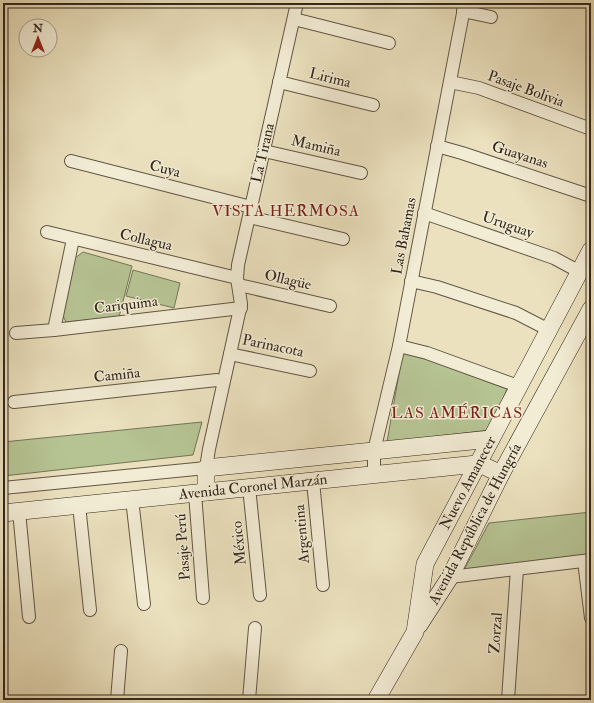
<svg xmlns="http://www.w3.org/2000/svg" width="594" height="703" font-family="'IM FELL Double Pica',serif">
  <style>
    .green { fill: #b6c393; stroke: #747558 }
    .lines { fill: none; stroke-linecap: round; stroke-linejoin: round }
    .street-casing { stroke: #615645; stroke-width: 14 }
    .secondary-casing { stroke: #33271d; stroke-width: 18 }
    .street { stroke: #f2ecd5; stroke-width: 12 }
    .secondary { stroke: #f2ecd5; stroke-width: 17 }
    .labels { text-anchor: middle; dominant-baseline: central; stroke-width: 3; stroke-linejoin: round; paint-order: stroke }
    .street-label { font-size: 15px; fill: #33271d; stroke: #f2ecd5 }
    .neighbourhood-label { font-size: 16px; letter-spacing: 1px; fill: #7a1f14; stroke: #f2ecd5 }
  </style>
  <rect width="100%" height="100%" fill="#ebe1be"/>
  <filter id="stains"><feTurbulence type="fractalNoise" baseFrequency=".005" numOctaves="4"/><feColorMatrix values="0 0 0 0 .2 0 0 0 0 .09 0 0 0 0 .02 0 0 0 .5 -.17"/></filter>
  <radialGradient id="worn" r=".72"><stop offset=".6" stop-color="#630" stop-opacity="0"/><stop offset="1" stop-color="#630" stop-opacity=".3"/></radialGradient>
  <!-- green -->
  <g class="green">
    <path d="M83 252 132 266 119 317 66 322 63 316 75 258Z"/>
    <path d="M133 270 180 283 174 308 126 296Z"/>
    <path d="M403 351 507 389 490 430 387 442Z"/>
    <path d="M202 422 193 455 3 476V442Z"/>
    <path d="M591 512V555L464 570 489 523Z"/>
  </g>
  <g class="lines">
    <defs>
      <g id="street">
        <path d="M463 11 491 17"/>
        <path d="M294 19 389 43"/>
        <path d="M279 82 373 105"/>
        <path d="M450 82 479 88 591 129"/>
        <path d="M437 146 462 153 591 196"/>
        <path d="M264 151 361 173"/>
        <path d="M71 161 251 207"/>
        <path d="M424 213 554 258 580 272"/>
        <path d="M249 217 343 239"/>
        <path d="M47 232 237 278"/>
        <path d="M411 281 437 287 516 313 549 330"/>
        <path d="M239 285 330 306"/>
        <path d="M54 330 73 239"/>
        <path d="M16 333 54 330 241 308"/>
        <path d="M399 346 427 353 518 386"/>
        <path d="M230 354 310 371"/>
        <path d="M14 402 217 380 223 383"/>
        <path d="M374 475V451L399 346 465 3"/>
        <path d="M313 481 323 585"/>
        <path d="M249 487 260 595"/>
        <path d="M3 488 206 468 209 449 241 304 237 278 238 265 297 3"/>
        <path d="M195 493 203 598"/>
        <path d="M132 499 144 604"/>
        <path d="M79 505 90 610"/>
        <path d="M19 511 29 617"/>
        <path d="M584 561 591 618"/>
        <path d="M450 577 591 560"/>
        <path d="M117 700 121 651"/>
        <path d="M249 700 255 628"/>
        <path d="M508 700 517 569"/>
      </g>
      <g id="secondary">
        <path d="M206 492V468L491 439"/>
        <path d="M3 513 477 464 484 466 501 474"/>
        <path d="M419 625 450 577 501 474 591 309"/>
        <path d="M376 700 415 632 425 564 591 250"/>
      </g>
    </defs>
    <!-- street casing -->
    <use href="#street" class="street-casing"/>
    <!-- secondary casing -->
    <use href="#secondary" class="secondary-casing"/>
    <!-- street -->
    <use href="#street" class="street"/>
    <!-- secondary -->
    <use href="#secondary" class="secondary"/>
  </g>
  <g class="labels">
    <!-- street labels -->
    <g class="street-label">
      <text transform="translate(330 78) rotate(14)">Lirima</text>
      <text transform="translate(526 89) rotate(20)">Pasaje Bolivia</text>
      <text transform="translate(316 146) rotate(13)">Mamiña</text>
      <text transform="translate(263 153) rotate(-77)">La Tirana</text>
      <text transform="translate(520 155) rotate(18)">Guayanas</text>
      <text transform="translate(165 169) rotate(14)">Cuya</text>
      <text transform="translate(508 225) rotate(19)">Uruguay</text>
      <text transform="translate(404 236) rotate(-79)">Las Bahamas</text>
      <text transform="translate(146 240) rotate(13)">Collagua</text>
      <text transform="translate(288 280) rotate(13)">Ollagüe</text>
      <text transform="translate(126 305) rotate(-7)">Cariquima</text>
      <text transform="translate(273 346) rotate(12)">Parinacota</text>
      <text transform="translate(117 375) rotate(-6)">Camiña</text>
      <text transform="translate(468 483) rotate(-62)">Nuevo Amanecer</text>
      <text transform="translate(253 487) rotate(-6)">Avenida Coronel Marzán</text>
      <text transform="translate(475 524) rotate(-62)">Avenida República de Hungría</text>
      <text transform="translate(302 534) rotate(-95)">Argentina</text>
      <text transform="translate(239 543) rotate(-96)">México</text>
      <text transform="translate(183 547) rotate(-94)">Pasaje Perú</text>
      <text transform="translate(496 633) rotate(-86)">Zorzal</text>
    </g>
    <!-- neighbourhood labels -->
    <g class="neighbourhood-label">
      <text x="286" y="211">VISTA HERMOSA</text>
      <text x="457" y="413">LAS AMÉRICAS</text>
    </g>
  </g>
  <!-- margin -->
  <rect width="594" height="703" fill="none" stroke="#ebe1be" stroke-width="16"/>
  <rect x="4" y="4" width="586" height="695" fill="none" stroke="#33271d" stroke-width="2"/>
  <rect x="8" y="8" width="578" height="687" fill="none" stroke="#33271d"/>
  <!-- north arrow -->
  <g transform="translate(38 38)"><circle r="19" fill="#f2ecd5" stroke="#a69d8b"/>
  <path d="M0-3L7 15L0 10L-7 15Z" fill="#8f2418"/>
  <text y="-6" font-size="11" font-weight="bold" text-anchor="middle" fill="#33271d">N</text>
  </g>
  <rect width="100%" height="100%" filter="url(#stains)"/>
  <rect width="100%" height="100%" fill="url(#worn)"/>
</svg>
